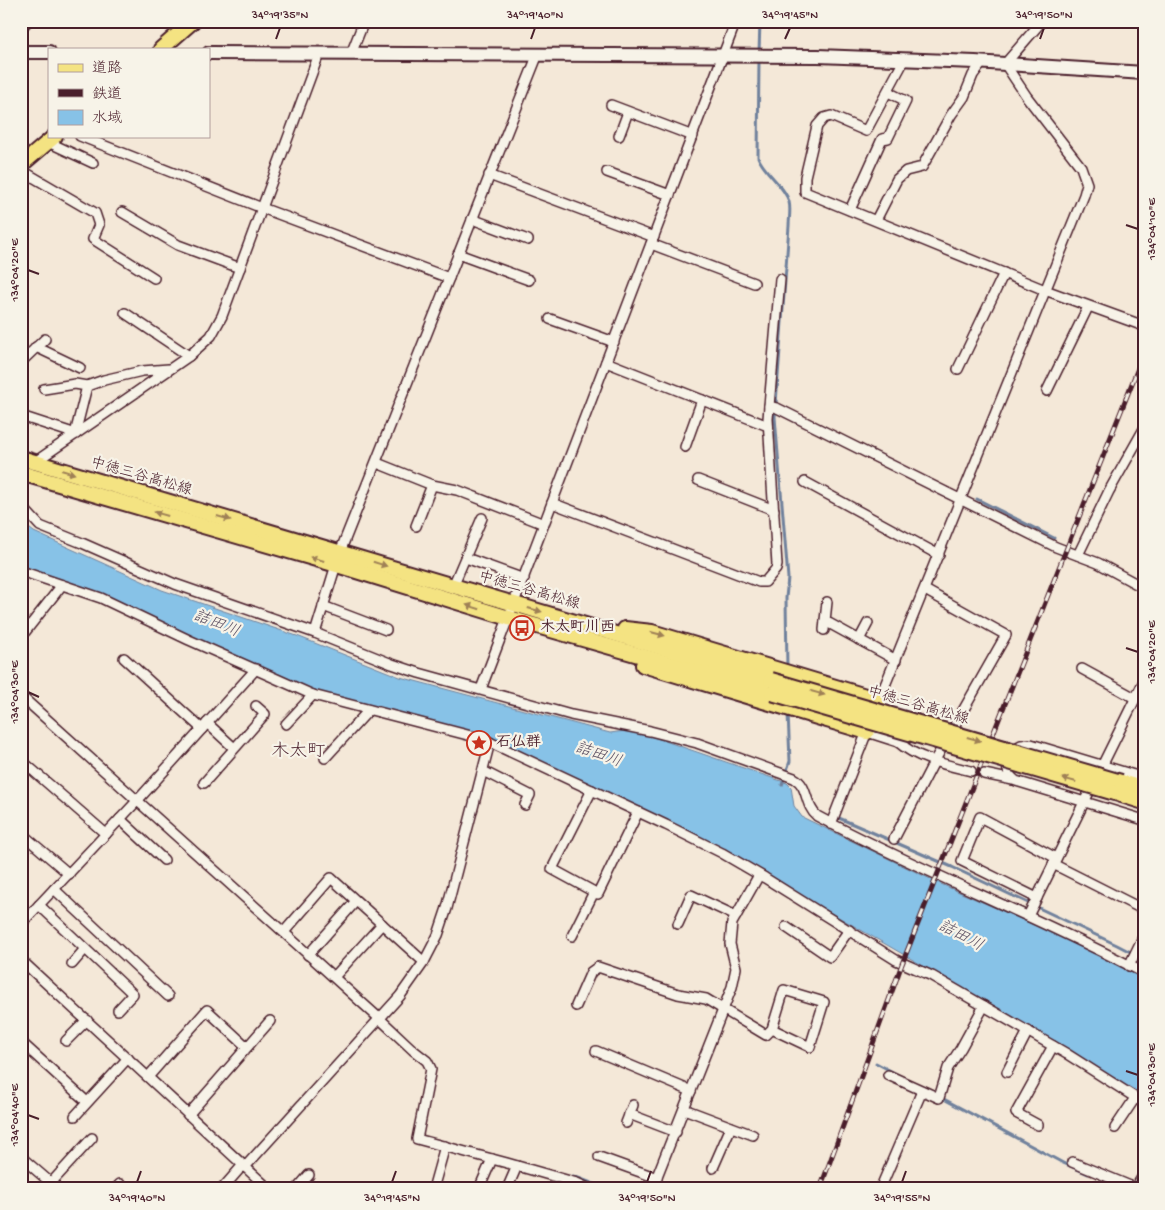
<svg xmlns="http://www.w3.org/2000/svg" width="1165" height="1210" font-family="'Gochi Hand','Klee One',sans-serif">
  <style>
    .water { fill: #87c2e7; stroke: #6f819c }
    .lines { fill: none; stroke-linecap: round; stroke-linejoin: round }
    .stream { stroke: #6f819c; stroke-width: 3 }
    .street-casing { stroke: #4a1f2b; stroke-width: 12 }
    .secondary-casing { stroke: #4a1f2b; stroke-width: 16 }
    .primary-casing { stroke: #4a1f2b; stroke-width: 18 }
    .street { stroke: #f7f3e8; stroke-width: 9 }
    .secondary { stroke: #f7f3e8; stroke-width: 12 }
    .primary { stroke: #f4e382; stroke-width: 14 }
    .rail-casing { stroke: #4a1f2b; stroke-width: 5 }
    .rail { stroke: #f7f3e8; stroke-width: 3; stroke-dasharray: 9; stroke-linecap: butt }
    .primary-bridge-casing { stroke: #4a1f2b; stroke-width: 18; stroke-linecap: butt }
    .primary-bridge { stroke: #f4e382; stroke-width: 14 }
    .oneway { fill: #9f8156 }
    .ticks { fill: none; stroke: #4a1f2b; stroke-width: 2 }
    .labels { text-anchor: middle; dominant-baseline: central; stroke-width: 4.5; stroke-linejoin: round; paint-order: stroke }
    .street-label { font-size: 15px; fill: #4a1f2b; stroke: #f7f3e8 }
    .poi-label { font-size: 15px; font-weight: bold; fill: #4a1f2b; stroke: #f7f3e8; text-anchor: start }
    .water-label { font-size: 16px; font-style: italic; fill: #5c5063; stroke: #f7f3e8 }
    .quarter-label { font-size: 18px; fill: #4a1f2b; stroke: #f7f3e8 }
    .neatline { fill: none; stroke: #4a1f2b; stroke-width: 2 }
    .ticks-label { font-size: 12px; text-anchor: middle; fill: #4a1f2b }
  </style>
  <rect width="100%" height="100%" fill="#f4e8d8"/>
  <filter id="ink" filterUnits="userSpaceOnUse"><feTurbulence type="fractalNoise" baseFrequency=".02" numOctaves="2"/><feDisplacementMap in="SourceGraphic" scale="10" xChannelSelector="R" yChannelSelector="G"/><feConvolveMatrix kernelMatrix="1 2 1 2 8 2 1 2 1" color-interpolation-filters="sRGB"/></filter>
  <g filter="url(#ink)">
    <!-- water -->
    <path class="water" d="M21 522 34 532 162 590 297 636 400 677 610 733 633 730 787 783 791 787 794 806 802 817 941 884 1048 931 1144 977V1099L1073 1052 720 849 484 736 314 691 21 568Z"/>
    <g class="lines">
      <!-- stream -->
      <g class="stream">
        <path d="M759 53 760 21"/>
        <path d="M759 59 758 157C764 173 785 186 789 202 791 209 789 219 789 226L775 417 788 578 786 598 787 669"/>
        <path d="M977 499 1054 538"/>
        <path d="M782 785 790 761 788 713"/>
        <path d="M839 818 952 867 1117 945 1144 959"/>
        <path d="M876 1063 906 1079"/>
        <path d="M940 1097 1063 1163 1088 1174"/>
        <path d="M573 1176 607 1189"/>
      </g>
      <defs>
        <g id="street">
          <path d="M21 28 28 21"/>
          <path d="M351 54 364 21"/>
          <path d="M903 59 901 66 866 131 831 116 824 118 817 126 805 177V192L1045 290 1144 326"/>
          <path d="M611 105 693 136"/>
          <path d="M80 136 262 208 449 278"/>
          <path d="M619 136 628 112"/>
          <path d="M48 142 93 163"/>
          <path d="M21 170 95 213 99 225 93 239 154 278"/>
          <path d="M607 172 670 195"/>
          <path d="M489 175 654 237"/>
          <path d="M850 210 882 139 888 138 906 101 888 92"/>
          <path d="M122 212 178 245 240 268"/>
          <path d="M472 219 528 240"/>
          <path d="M876 220 897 179 906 171 922 167 951 115 964 97 973 75 982 63"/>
          <path d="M651 244 754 283"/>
          <path d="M458 254 529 280"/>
          <path d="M125 313 189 356"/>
          <path d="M550 319 614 342"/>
          <path d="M36 347 80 368"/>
          <path d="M21 362 45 339"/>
          <path d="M606 362 768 426"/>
          <path d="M958 369 1004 273"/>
          <path d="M44 389 75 384 87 386 104 380 142 371 169 369"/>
          <path d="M1047 391 1088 307"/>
          <path d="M769 406 780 279"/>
          <path d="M21 416 76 434"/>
          <path d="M75 434 87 386"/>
          <path d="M685 447 702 400"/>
          <path d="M377 463 432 485 457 490 544 524"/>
          <path d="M32 464 189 356 211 336 222 316 319 54"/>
          <path d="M698 480 774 510"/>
          <path d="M805 482 939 555"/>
          <path d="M552 503 759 582H765L776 569 777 565 768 419 769 406 777 408 1056 547 1098 563 1144 588"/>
          <path d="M21 509 27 512 40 526 82 543 175 584 315 633 392 664 419 673 571 715 650 731 697 743 794 778C809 786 804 805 817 816 923 873 1037 916 1144 973"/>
          <path d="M416 526 432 485"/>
          <path d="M1078 555 1109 491 1144 429"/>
          <path d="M466 558 524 579"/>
          <path d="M21 571 101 598 189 640 313 695 483 739 666 825 722 853 765 878 896 960 932 976 1067 1054 1144 1103"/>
          <path d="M453 586 482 518"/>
          <path d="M323 606 386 630"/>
          <path d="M825 621 896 660"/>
          <path d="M824 630 827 602"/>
          <path d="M315 633 340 552 538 54"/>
          <path d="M21 637 62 585"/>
          <path d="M859 640 868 623"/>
          <path d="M124 658 202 729"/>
          <path d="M1082 669 1135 698"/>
          <path d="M481 689 736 21"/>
          <path d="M21 696 380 1019 413 1050 427 1061 431 1069 417 1139 507 1163 577 1183 590 1189"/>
          <path d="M877 705 1084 195 1087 184 1081 167 1027 97 1005 64 1042 21"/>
          <path d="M207 723 234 748"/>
          <path d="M286 724 313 695"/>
          <path d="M867 732 898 742 905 741 913 714 910 709 879 700"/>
          <path d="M898 742C917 759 947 765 971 771"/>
          <path d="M325 758 369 710"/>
          <path d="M21 760 106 834"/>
          <path d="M1100 770 1144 681"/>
          <path d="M483 771 530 795 525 805"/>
          <path d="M984 774 1013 780"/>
          <path d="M1144 778 1031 744 1021 745 1012 750C1008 765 1003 771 1016 781L1144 820"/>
          <path d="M204 783 265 714 256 706"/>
          <path d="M592 790 552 869 598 894 638 812"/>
          <path d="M120 819 164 860"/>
          <path d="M831 824 868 729"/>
          <path d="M21 833 69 874"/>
          <path d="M894 839 935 760 1006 635 925 590"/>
          <path d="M1053 864 1144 910"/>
          <path d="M54 889 168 996"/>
          <path d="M1037 898 962 861 980 817 1056 858"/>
          <path d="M39 905 133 994 118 1010"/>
          <path d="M1028 916 1094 782"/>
          <path d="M21 924 137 801 256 669"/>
          <path d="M678 924 691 895 736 916"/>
          <path d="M786 927 830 957 849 930"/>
          <path d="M284 932 331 878 424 962"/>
          <path d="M572 936 594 892"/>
          <path d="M308 955 356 901"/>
          <path d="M21 960 269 1189"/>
          <path d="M72 964 85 949"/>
          <path d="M1129 966 1144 935"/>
          <path d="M334 977 382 924"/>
          <path d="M576 1006 591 972 598 967 678 994 706 999 766 1035 772 1029 810 1047 824 1002 784 990 772 1029"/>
          <path d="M66 1041 87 1020"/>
          <path d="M21 1042 87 1102"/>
          <path d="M596 1051 691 1091"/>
          <path d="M1007 1072 1028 1031"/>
          <path d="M888 1075 939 1098 948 1068 961 1048 984 1006"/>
          <path d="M148 1077 207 1010 247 1047"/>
          <path d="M684 1109 753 1135"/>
          <path d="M629 1114 676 1132"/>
          <path d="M188 1115 270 1021"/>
          <path d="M75 1116 128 1058"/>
          <path d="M626 1123 633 1105"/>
          <path d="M1038 1125 1016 1113 1053 1046"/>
          <path d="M1115 1128 1135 1098"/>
          <path d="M21 1157 58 1189"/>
          <path d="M599 1157 657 1178"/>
          <path d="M1072 1162 1135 1188"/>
          <path d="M245 1167 400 996 424 962 438 935 447 908 490 742"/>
          <path d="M713 1168 731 1127"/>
          <path d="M51 1183 92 1138"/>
          <path d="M115 1189 120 1184"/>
          <path d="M222 1189 243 1165"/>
          <path d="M297 1189 309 1175"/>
          <path d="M433 1189 445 1146"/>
          <path d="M479 1189 492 1159"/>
          <path d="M507 1189 517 1166"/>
          <path d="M652 1189 732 987 736 968 730 944 732 923 759 875"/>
          <path d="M885 1189 881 1187 922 1091"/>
          <path d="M1135 1189 1144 1174"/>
        </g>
        <g id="secondary">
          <path d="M21 52H49"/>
          <path d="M209 53 818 56 975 62 1144 73"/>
        </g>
        <g id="primary">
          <path d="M161 49 193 21"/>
          <path d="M21 165 55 136"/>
          <path d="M21 458 771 680"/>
          <path d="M21 473 337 565 509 618 772 693"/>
          <path d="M625 629 652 632 879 700"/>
          <path d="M643 665 867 732"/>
          <path d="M1121 782 1144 789"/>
          <path d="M1115 793 1144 802"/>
        </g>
      </defs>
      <!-- street casing -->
      <use href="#street" class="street-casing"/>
      <!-- secondary casing -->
      <use href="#secondary" class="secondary-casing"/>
      <!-- primary casing -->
      <use href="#primary" class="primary-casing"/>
      <!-- street -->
      <use href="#street" class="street"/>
      <!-- secondary -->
      <use href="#secondary" class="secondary"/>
      <!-- primary -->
      <use href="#primary" class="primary"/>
      <defs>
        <path id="rail" d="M820 1189 902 964 1144 353"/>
      </defs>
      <!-- rail casing -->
      <use href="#rail" class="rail-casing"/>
      <!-- rail -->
      <use href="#rail" class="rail"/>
      <defs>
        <g id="primary-bridge">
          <path d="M771 680 1121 782"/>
          <path d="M772 693 1115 793"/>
        </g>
      </defs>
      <!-- primary-bridge casing -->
      <use href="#primary-bridge" class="primary-bridge-casing"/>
      <!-- primary-bridge -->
      <use href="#primary-bridge" class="primary-bridge"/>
    </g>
    <!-- one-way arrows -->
    <defs><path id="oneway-solid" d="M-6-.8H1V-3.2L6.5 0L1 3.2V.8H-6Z" transform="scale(1.25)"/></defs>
    <g class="oneway">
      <use href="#oneway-solid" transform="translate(68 472) rotate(16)"/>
      <use href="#oneway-solid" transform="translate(161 514) rotate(-164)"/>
      <use href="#oneway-solid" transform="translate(224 518) rotate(16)"/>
      <use href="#oneway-solid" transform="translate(317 559) rotate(-164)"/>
      <use href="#oneway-solid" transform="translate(380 564) rotate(17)"/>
      <use href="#oneway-solid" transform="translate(473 607) rotate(-163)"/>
      <use href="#oneway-solid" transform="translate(535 610) rotate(15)"/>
      <use href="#oneway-solid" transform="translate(658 634) rotate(15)"/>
      <use href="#oneway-solid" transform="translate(818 693) rotate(16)"/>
      <use href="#oneway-solid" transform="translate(974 739) rotate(16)"/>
      <use href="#oneway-solid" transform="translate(1069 780) rotate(-164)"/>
    </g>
  </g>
  <!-- ticks -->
  <path class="ticks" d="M276 39 280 28M531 39 535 28M785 39 790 28M1040 39 1044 28M1126 225 1138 229M28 270 39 274M1126 648 1138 652M28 692 39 697M1126 1071 1138 1075M28 1115 39 1119M137 1182 141 1171M392 1182 396 1171M647 1182 651 1171M902 1182 906 1171"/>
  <!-- icons -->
  <defs>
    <symbol id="bus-ring" viewBox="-11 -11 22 22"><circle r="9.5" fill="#f7f3e8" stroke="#c8321e" stroke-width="1.5"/><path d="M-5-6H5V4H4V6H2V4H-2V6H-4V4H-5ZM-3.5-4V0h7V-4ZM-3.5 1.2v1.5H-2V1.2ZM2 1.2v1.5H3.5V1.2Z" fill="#c8321e"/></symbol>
    <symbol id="sight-ring" viewBox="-11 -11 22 22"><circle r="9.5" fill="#f7f3e8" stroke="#c8321e" stroke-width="1.5"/><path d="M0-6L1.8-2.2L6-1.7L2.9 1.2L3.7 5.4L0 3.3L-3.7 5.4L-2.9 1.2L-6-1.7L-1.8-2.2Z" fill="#c8321e"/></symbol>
  </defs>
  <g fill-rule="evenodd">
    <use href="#bus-ring" x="508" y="614" width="28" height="28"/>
    <use href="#sight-ring" x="465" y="729" width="28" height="28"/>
  </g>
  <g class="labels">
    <!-- street labels -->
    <g class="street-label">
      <text transform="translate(141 477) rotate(16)">中徳三谷高松線</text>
      <text transform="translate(529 591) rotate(16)">中徳三谷高松線</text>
      <text transform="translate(918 706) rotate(16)">中徳三谷高松線</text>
    </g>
    <!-- poi labels -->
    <g class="poi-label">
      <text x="540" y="628">木太町川西</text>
      <text x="496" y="743">石仏群</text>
    </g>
    <!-- water labels -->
    <g class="water-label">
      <text transform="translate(216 625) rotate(22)">詰田川</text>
      <text transform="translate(598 756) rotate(19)">詰田川</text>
      <text transform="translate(960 937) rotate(28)">詰田川</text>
    </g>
    <!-- quarter labels -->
    <g class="quarter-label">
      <text x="298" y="752">木太町</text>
    </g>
  </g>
  <!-- margin -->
  <rect width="1165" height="1210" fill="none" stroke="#f7f3e8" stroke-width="55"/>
  <!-- legend -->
  <rect x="48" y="48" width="162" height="90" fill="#f7f3e8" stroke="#b29e9c"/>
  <rect x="58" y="64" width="25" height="8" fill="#f4e382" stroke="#b29e9c"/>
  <text x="92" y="72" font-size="15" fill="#4a1f2b">道路</text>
  <rect x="58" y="89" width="25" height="8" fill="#4a1f2b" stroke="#b29e9c"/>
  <text x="92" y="98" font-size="15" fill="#4a1f2b">鉄道</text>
  <rect x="58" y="110" width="25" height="15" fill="#87c2e7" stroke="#b29e9c"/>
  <text x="92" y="122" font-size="15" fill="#4a1f2b">水域</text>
  <rect x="28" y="28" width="1110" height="1154" class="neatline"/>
  <g class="ticks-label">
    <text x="280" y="18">34°19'35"N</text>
    <text x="535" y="18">34°19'40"N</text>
    <text x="790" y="18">34°19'45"N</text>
    <text x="1044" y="18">34°19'50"N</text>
    <text transform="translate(1151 229) rotate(-90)" y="4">134°04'10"E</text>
    <text transform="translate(14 270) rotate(-90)" y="4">134°04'20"E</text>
    <text transform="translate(1151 652) rotate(-90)" y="4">134°04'20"E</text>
    <text transform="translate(14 692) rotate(-90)" y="4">134°04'30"E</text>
    <text transform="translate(1151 1075) rotate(-90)" y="4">134°04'30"E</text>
    <text transform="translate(14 1115) rotate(-90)" y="4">134°04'40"E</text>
    <text x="137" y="1201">34°19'40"N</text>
    <text x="392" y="1201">34°19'45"N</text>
    <text x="647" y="1201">34°19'50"N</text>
    <text x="902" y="1201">34°19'55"N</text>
  </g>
</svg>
